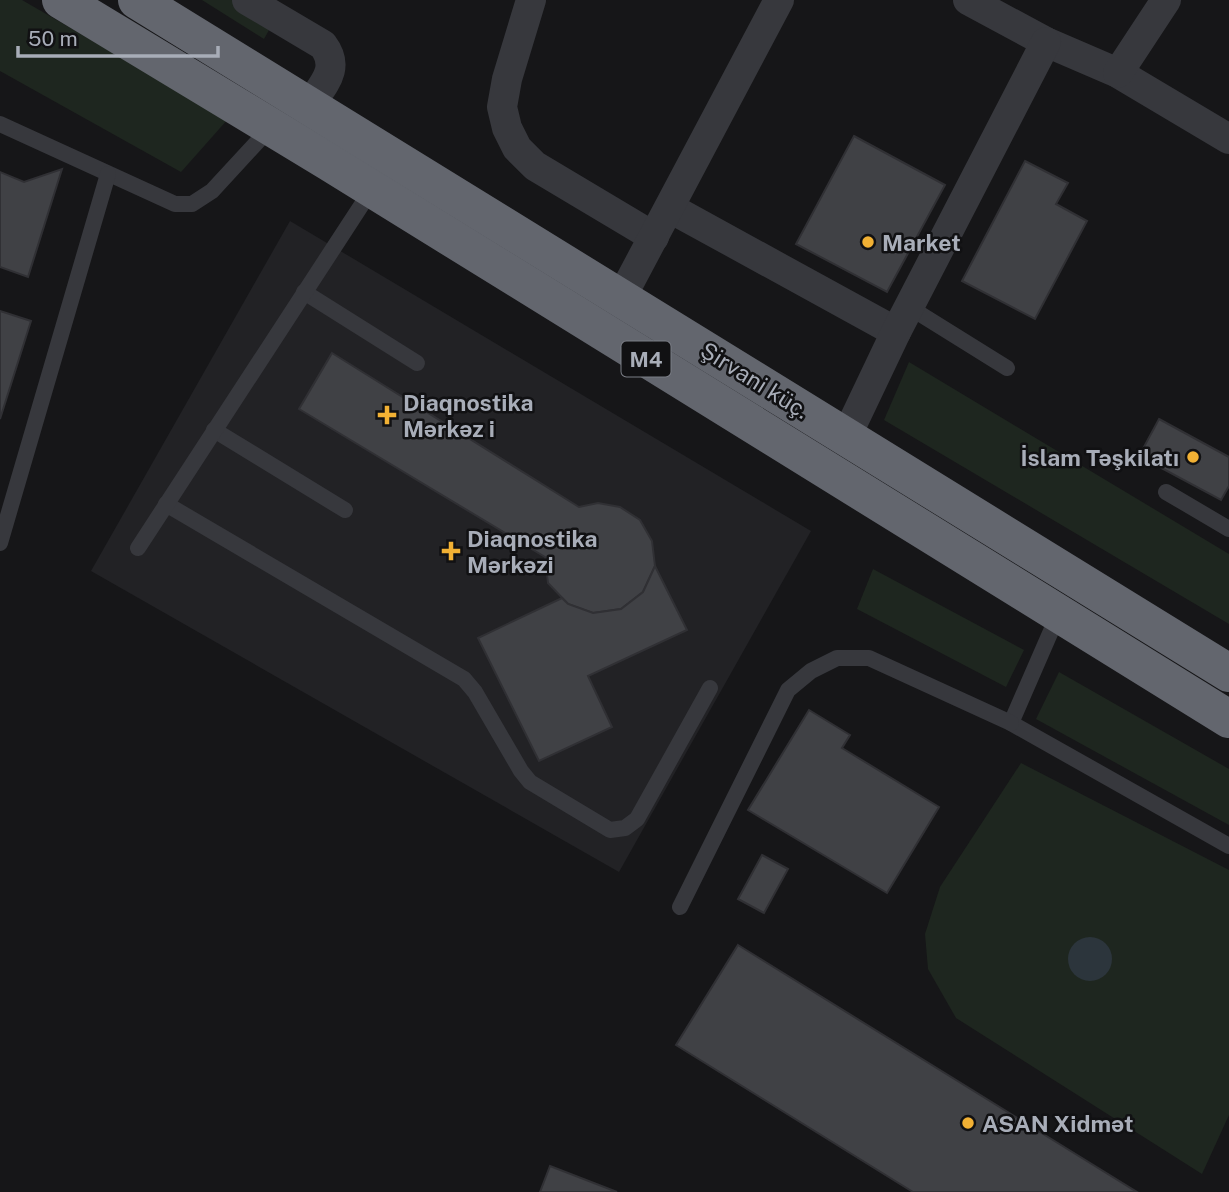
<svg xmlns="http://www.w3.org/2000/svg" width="1229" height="1192" font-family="'Public Sans',sans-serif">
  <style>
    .built { fill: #222225 }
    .green { fill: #1e261f }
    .water { fill: #2c353c }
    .building { fill: #404145; stroke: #303034; stroke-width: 2 }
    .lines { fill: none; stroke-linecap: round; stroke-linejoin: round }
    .lane { stroke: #37383d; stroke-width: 16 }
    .street { stroke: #37383d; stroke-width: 30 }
    .highway { stroke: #63666e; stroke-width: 38 }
    .poi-dot { fill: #f2b134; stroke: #111113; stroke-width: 2.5 }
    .labels { text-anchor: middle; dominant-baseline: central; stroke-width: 5; stroke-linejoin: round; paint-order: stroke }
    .shield { fill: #111113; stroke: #7b7e86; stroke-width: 2 }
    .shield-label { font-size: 21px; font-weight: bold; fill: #a8adb8 }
    .poi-label { font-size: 23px; font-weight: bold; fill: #a8adb8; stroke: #111113; text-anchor: start }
    .street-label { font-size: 23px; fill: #a8adb8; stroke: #111113 }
  </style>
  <rect width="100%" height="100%" fill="#161618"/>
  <!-- built -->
  <path class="built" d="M290 221 811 531 619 872 91 571Z"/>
  <!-- green -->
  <g class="green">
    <path d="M0 0H22L228 119 181 172 0 71Z"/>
    <path d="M202 0H237L273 23 264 39Z"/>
    <path d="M909 362 1229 554V624L884 420Z"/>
    <path d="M873 569 1024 650 1006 687 857 609Z"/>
    <path d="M1059 672 1229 769V825L1036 719Z"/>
    <path d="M1021 763 1229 870V1115L1202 1174 956 1018 928 969 925 934 940 887Z"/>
  </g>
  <!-- water -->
  <circle class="water" cx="1090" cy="959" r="22"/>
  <!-- building -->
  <g class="building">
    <path d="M854 136 945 185 887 292 796 244Z"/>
    <path d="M1025 161 1068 183 1056 204 1087 221 1035 319 962 281Z"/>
    <path d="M62 169 28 277 0 267V172L24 182Z"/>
    <path d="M0 311 31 321 0 419Z"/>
    <path d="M332 353 579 507 598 503 620 507 640 520 652 541 655 566 643 592 621 609 593 613 568 604 548 583 545 557 299 409Z"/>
    <path d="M1159 419 1229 457V486L1221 500 1139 456Z"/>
    <path d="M655 566 687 630 588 676 612 727 539 761 478 638 562 598 568 604 593 613 621 609 643 592Z"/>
    <path d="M809 710 850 735 842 748 939 807 887 893 748 810Z"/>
    <path d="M762 855 788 869 764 913 738 899Z"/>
    <path d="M738 945 1027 1124 1137 1192H913L676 1045Z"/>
    <path d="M550 1166 617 1192H540Z"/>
  </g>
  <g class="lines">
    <!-- lane -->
    <g class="lane">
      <path d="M0 124 175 204H192L212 191 271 127"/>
      <path d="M304 292 417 363"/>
      <path d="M909 307 1007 368"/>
      <path d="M214 430 345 510"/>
      <path d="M1166 492 1229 529"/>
      <path d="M166 504 464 679 475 692 521 771 530 782 610 830 625 828 637 819 710 688"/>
      <path d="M0 543 108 174"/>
      <path d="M138 548 372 189"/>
      <path d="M1058 615 1011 723 1229 846"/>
      <path d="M680 907 788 690 811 671 837 658H869L1011 723"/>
    </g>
    <!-- street -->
    <g class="street">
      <path d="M247 0 323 45C341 69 323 84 309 106"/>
      <path d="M531 0 507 79 502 107 507 128 517 148 535 166 654 237"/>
      <path d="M968 0 1046 42 1118 73 1229 139"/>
      <path d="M1118 73 1166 0"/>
      <path d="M670 208 896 332"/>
      <path d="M621 298 779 0"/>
      <path d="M846 437 896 332 1046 42"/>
    </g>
    <!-- highway -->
    <g class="highway">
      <path d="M61 0 329 162 1229 719"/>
      <path d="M137 0 1229 673"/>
    </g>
  </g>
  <!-- markers -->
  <g class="poi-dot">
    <circle cx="868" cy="242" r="7"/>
    <path d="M383.5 404.5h7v7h7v7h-7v7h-7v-7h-7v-7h7z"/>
    <circle cx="1193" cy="457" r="7"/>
    <path d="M447.5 540.5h7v7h7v7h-7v7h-7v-7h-7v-7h7z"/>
    <circle cx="968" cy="1123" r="7"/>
  </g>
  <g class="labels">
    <!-- shield labels -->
    <rect class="shield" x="621.5" y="341.5" width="49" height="35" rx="5"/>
    <g class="shield-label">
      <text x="646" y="359">M4</text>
    </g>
    <!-- poi labels -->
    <g class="poi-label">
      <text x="882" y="242">Market</text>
      <text x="403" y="402">Diaqnostika<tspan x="403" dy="26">Mərkəz i</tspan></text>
      <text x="1179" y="457" text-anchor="end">İslam Təşkilatı</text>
      <text x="467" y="538">Diaqnostika<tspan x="467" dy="26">Mərkəzi</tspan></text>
      <text x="982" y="1123">ASAN Xidmət</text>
    </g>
    <!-- street labels -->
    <g class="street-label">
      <text transform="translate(755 380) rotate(32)">Şirvani küç.</text>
    </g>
  </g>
  <!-- scale -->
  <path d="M18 46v10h200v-10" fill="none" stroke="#a8adb8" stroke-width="3.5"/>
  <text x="28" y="46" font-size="21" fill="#a8adb8" stroke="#111113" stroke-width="5" paint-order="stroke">50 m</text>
</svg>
